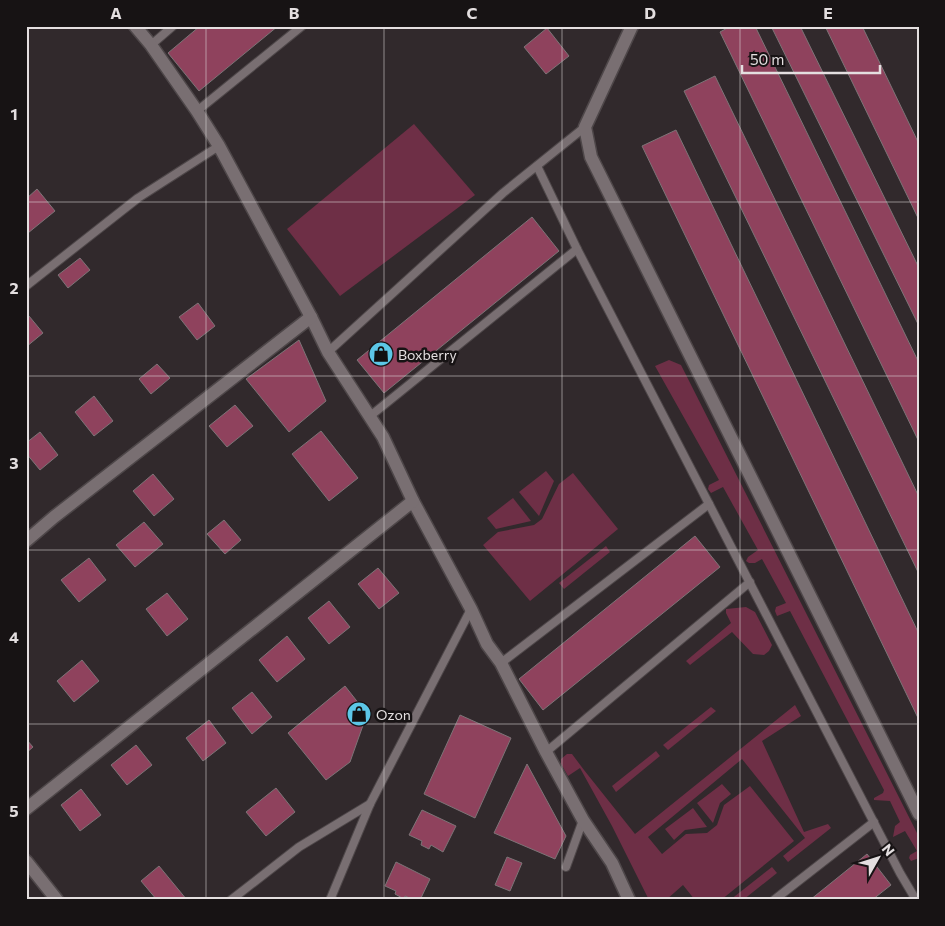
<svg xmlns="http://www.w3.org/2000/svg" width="945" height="926" font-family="Commissioner,sans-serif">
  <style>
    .green { fill: #6e2f46 }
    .building { fill: #8f425d; stroke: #7d7477 }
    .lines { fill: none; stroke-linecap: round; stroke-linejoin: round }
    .lane-casing { stroke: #4e4749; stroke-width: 10 }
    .street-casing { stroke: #4e4749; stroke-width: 15 }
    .lane { stroke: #796f72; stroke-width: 8 }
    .street { stroke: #796f72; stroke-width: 12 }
    .grid { fill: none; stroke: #e4dfe0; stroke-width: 1; stroke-opacity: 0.55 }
    .labels { text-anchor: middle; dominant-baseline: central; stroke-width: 5; stroke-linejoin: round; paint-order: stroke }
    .poi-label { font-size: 14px; fill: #e4dfe0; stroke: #171314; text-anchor: start }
    .neatline { fill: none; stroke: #e4dfe0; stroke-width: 2 }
    .grid-label { font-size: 16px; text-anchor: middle; font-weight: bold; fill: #e4dfe0 }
  </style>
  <rect width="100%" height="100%" fill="#31292c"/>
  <!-- green -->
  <g class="green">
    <path d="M414 124 475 195 340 296 287 229Z"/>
    <path d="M669 360 681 365 919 837V858L911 861 909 858 910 855 917 851 905 831 893 837 895 826 900 822 890 801 874 800V798L883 793 884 790 790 611 777 616 775 611 776 607 786 603 762 559 755 563H749L746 561 748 557 758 550 723 487 711 493 708 489 709 485 719 480 655 366Z"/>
    <path d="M546 471 554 481 539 516 519 492Z"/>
    <path d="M573 473 618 529 530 601 483 545 498 532 534 525 542 519 559 484Z"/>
    <path d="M513 498 531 521 496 529 487 518Z"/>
    <path d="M606 546 610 552 564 589 559 583Z"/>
    <path d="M746 607 755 612 772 645 769 651 764 655 753 654 732 632 690 665 686 661 731 623 726 613V609Z"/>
    <path d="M795 705 801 716 762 741 804 832 828 824 831 828 788 862 783 856 805 838 742 759 648 837 662 854 686 834 707 833 717 825 724 805 750 786 794 841 721 900H695L683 885 666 900H649L612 826 580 768 568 776 561 764V759L567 754H572L584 770 635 834Z"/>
    <path d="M711 707 716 711 668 750 663 745Z"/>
    <path d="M656 751 660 756 616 792 612 786Z"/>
    <path d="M722 784 731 794 720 803 713 823 697 803Z"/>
    <path d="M693 808 707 827 685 830 674 840 665 829Z"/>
    <path d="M772 867 777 873 743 900H730Z"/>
  </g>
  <!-- building -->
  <g class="building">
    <path d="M200 26H278L199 91 168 53Z"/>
    <path d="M731 26H755L919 363V442L720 32Z"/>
    <path d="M771 26H800L919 268V326Z"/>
    <path d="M825 26H862L919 144V220Z"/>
    <path d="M547 28 569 56 546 74 524 47Z"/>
    <path d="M715 76 919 497V574L684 91Z"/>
    <path d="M676 130 919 634V720L642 146Z"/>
    <path d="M37 189 55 211 28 233 26 231V199Z"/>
    <path d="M532 217 559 251 384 393 357 360Z"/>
    <path d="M80 258 90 270 68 288 58 275Z"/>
    <path d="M198 303 215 326 197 340 179 317Z"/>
    <path d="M29 316 43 333 26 347V318Z"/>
    <path d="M299 340 326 401 289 432 246 379Z"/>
    <path d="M157 364 170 378 151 394 139 379Z"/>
    <path d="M94 396 113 421 94 436 75 412Z"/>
    <path d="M235 405 253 426 227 447 209 426Z"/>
    <path d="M321 431 358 478 329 501 292 454Z"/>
    <path d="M40 432 58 455 40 470 26 453V443Z"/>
    <path d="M153 474 174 499 154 516 133 491Z"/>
    <path d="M224 520 241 540 225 554 207 534Z"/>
    <path d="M144 522 163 544 135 567 116 545Z"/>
    <path d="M695 536 720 567 543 710 519 679Z"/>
    <path d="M89 558 106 580 79 602 61 580Z"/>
    <path d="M378 568 399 593 379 609 358 584Z"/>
    <path d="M167 593 188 619 167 636 146 609Z"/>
    <path d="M329 601 350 627 329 644 308 618Z"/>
    <path d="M287 636 305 659 277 682 259 660Z"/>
    <path d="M82 660 99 681 74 702 57 681Z"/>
    <path d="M345 686 367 714 350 762 326 780 288 733Z"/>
    <path d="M252 692 272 717 252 734 232 708Z"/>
    <path d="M460 715 511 738 475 818 424 794Z"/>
    <path d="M209 720 226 743 203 761 186 738Z"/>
    <path d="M26 739 33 747 26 753Z"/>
    <path d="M136 745 152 765 127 785 111 765Z"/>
    <path d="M527 764 566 836 555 859 494 833Z"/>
    <path d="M276 788 295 812 266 836 246 812Z"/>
    <path d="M81 789 101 815 80 831 61 805Z"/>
    <path d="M422 810 456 826 443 852 431 845 429 849 421 845 422 841 409 835Z"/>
    <path d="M867 854 891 885 872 900H810Z"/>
    <path d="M507 857 522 863 510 891 495 885Z"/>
    <path d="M396 862 430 879 420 900H414L405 896 404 899 395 894 396 891 385 886Z"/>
    <path d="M159 866 187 900H157L141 881Z"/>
  </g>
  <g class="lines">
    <defs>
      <g id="lane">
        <path d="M151 45 173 26"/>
        <path d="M197 111 302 26"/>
        <path d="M537 166 577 249 900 873 916 900"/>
        <path d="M26 286 138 198 219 146"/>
        <path d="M328 352 503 193 585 127"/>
        <path d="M369 417 577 249"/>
        <path d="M501 663 709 504"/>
        <path d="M546 752 750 582"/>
        <path d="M566 867 583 820"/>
        <path d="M231 900 299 847 370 804"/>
        <path d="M330 900 370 804 471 609"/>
        <path d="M774 900 874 822"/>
      </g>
      <g id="street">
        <path d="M135 26 151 45 197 111 219 146 311 317 328 352 383 437 413 501 471 609 487 644 501 663 546 752 583 820 612 863 629 900"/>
        <path d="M632 26 585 127 591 157 919 814"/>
        <path d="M26 541 54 517 311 317"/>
        <path d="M26 809 413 501"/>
        <path d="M26 861 57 900"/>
      </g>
    </defs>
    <!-- lane casing -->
    <use href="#lane" class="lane-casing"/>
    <!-- street casing -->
    <use href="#street" class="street-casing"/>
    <!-- lane -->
    <use href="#lane" class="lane"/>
    <!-- street -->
    <use href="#street" class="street"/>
  </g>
  <!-- grid -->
  <path class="grid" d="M206 26V900M384 26V900M562 26V900M740 26V900M26 202H919M26 376H919M26 550H919M26 724H919"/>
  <!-- icons -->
  <defs>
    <symbol id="shop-disc" viewBox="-11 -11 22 22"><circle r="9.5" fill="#5cc7e7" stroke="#171314"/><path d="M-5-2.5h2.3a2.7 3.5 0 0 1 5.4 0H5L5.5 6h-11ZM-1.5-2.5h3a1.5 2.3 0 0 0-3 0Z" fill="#111"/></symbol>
  </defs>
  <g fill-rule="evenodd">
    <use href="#shop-disc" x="367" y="340" width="28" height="28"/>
    <use href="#shop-disc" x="345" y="700" width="28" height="28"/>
  </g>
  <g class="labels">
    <!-- poi labels -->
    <g class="poi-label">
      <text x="398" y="354">Boxberry</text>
      <text x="376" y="714">Ozon</text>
    </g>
  </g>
  <!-- border -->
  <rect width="945" height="926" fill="none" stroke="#171314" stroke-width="55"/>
  <!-- north arrow -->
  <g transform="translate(878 858) rotate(51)" stroke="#171314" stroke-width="4" paint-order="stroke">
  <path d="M0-4L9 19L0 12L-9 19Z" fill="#e4dfe0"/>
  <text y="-8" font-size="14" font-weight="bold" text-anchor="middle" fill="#e4dfe0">N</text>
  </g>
  <!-- scale -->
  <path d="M742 65v8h138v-8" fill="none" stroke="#e4dfe0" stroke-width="2.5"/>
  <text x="750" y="65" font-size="15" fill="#e4dfe0" stroke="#171314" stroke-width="4" paint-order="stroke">50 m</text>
  <rect x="28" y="28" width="890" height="870" class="neatline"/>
  <g class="grid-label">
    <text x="116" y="19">A</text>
    <text x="294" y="19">B</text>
    <text x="472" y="19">C</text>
    <text x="650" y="19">D</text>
    <text x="828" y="19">E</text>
    <text x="14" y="120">1</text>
    <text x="14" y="294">2</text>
    <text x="14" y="469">3</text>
    <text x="14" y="643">4</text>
    <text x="14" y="817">5</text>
  </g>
</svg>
